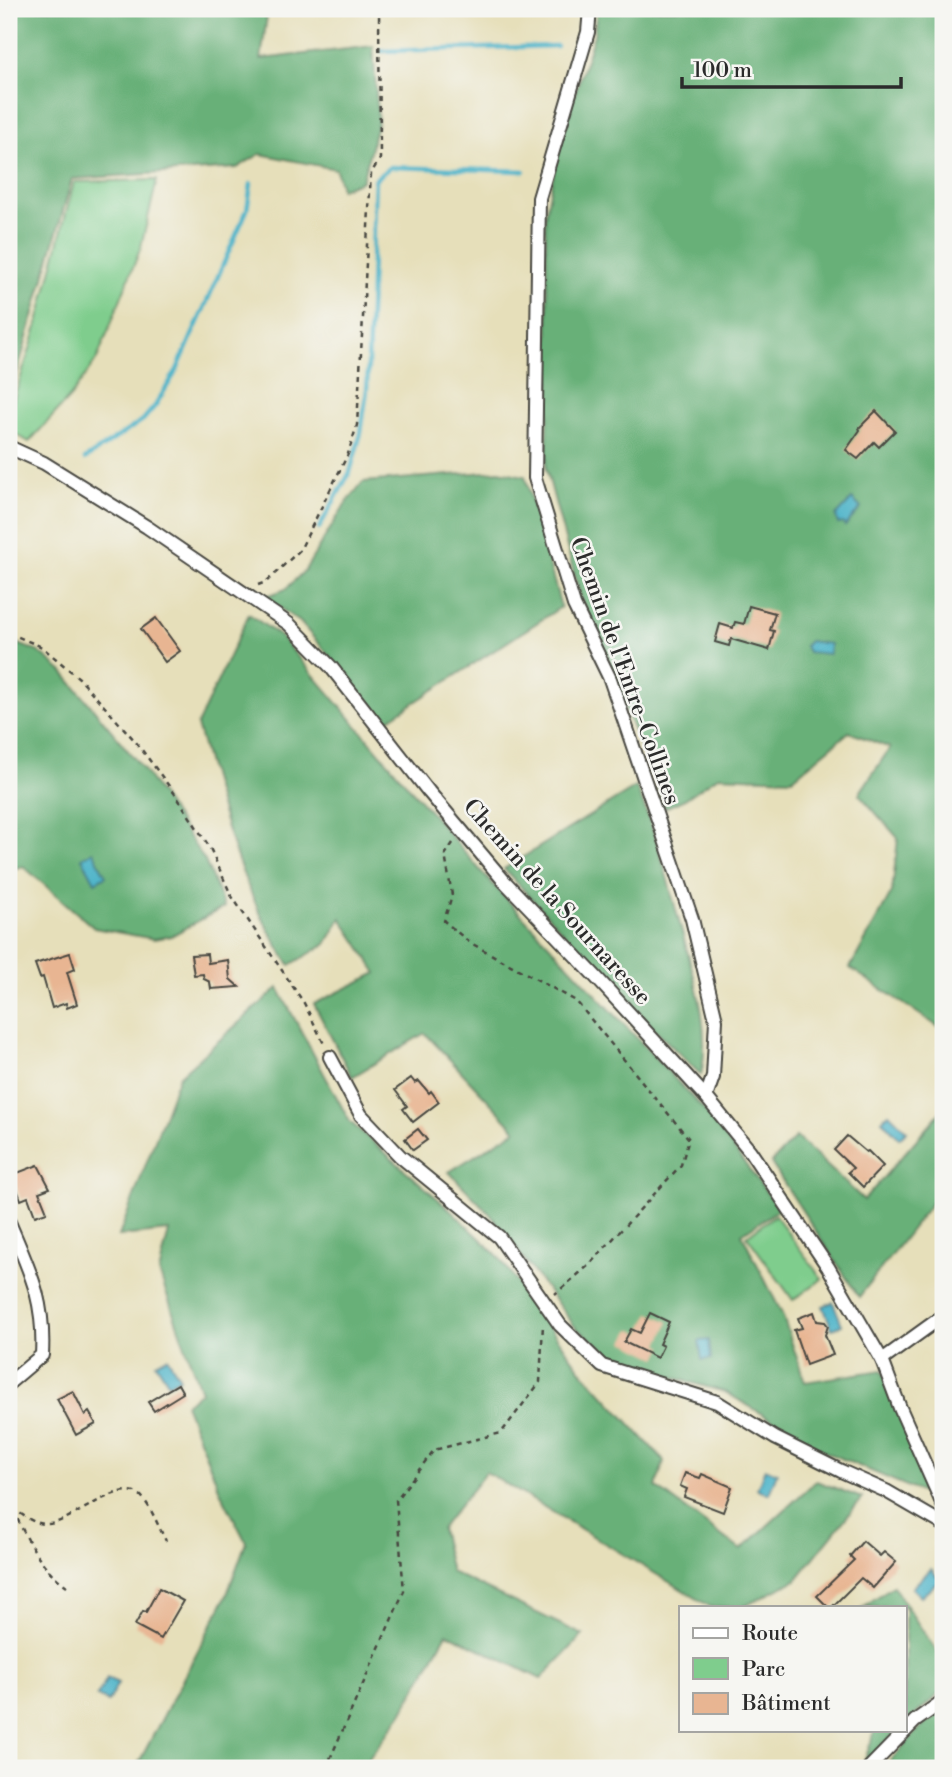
<svg xmlns="http://www.w3.org/2000/svg" width="952" height="1777" font-family="'Libre Bodoni',serif">
  <style>
    .green { fill: #7fcd8d; stroke: #557c5c; stroke-width: 2 }
    .forest { fill: #67b078; stroke: #496e52; stroke-width: 2 }
    .water { fill: #4ab2c8; stroke: #3a6e7a; stroke-width: 2 }
    .lines { fill: none; stroke-linecap: round; stroke-linejoin: round }
    .stream { stroke: #4ab2c8; stroke-width: 4.5 }
    .building { fill: #e8b592 }
    .minor-casing { stroke: #474640; stroke-width: 16 }
    .path { stroke: #474640; stroke-width: 2.5; stroke-dasharray: 5 5; stroke-linecap: butt }
    .minor { stroke: #fff; stroke-width: 12 }
    .labels { text-anchor: middle; dominant-baseline: central; stroke-width: 5; stroke-linejoin: round; paint-order: stroke }
    .street-label { font-size: 23px; fill: #2b2b2b; stroke: #f6f6f2 }
  </style>
  <rect width="100%" height="100%" fill="#f6f6f2"/>
  <filter id="ink" filterUnits="userSpaceOnUse"><feTurbulence type="fractalNoise" baseFrequency=".0143" numOctaves="2"/><feDisplacementMap in="SourceGraphic" scale="14" xChannelSelector="R" yChannelSelector="G"/><feConvolveMatrix kernelMatrix="1 2 1 2 8 2 1 2 1" color-interpolation-filters="sRGB"/></filter>
  <filter id="wash" filterUnits="userSpaceOnUse"><feTurbulence type="fractalNoise" baseFrequency=".00686" numOctaves="4" result="noise"/><feDisplacementMap in="SourceGraphic" scale="28" xChannelSelector="R" yChannelSelector="G"/><feGaussianBlur stdDeviation="1.57" result="paint"/><feColorMatrix in="noise" values="0 0 0 0 0 0 0 0 0 0 0 0 0 0 0 0 0 1.4 0 .05"/><feComposite in="paint" operator="in"/></filter>
  <g filter="url(#wash)">
    <rect width="100%" height="100%" fill="#e6dfba"/>
    <!-- green -->
    <g class="green">
      <path d="M157 180 141 247 97 359 71 396 29 442 9 430V414L37 327 74 182Z"/>
      <path d="M775 1215 822 1279 793 1300 747 1236Z"/>
    </g>
    <!-- forest -->
    <g class="forest">
      <path d="M9 9H268L261 59 373 46 378 121 362 181 341 189 336 169 260 154 237 168 72 179 9 401Z"/>
      <path d="M597 9H943V1030L850 968 892 892 898 838 859 794 890 748 849 732 792 779 718 776 685 799 665 808 581 600 546 468 550 380 545 216 562 133 594 35Z"/>
      <path d="M499 471 525 476 561 607 386 721 300 622 264 597 286 589 305 570 344 506 363 482Z"/>
      <path d="M249 614 281 637 486 877 706 1112 779 1209 742 1234 782 1314 805 1382 882 1370 935 1498 828 1453 725 1392 625 1364 576 1328 490 1214 449 1172 516 1130 425 1033 352 1077 314 1004 377 973 341 918 326 944 290 965C241 894 220 806 197 725Z"/>
      <path d="M9 640 39 652 63 672 144 770 205 861 224 907 171 936 154 939 94 928 23 866 9 870Z"/>
      <path d="M636 787C656 831 666 874 679 921 692 971 712 1024 701 1075L651 1026 504 869Z"/>
      <path d="M278 988 350 1122 453 1212 498 1256 580 1369 664 1461 656 1487 741 1550 816 1481 862 1498 796 1580 743 1607H711L486 1472 441 1529 451 1572 583 1635 541 1679 447 1633 402 1713 362 1768H136L226 1597 246 1542 221 1493 185 1404 201 1392 159 1272 169 1231 119 1236 179 1076Z"/>
      <path d="M943 1109V1188L859 1297 771 1163 796 1137 864 1200Z"/>
      <path d="M893 1586 943 1661V1690L905 1724V1607H863Z"/>
      <path d="M943 1712V1768H884L920 1728Z"/>
      <path d="M875 1730H899L864 1762Z"/>
    </g>
    <!-- water -->
    <g class="water">
      <path d="M852 499 861 508 845 526 843 523 838 524 836 516Z"/>
      <path d="M809 641 830 644 829 654 808 652 805 646Z"/>
      <path d="M93 851 106 876 95 882 82 858Z"/>
      <path d="M889 1113 907 1131 899 1138 882 1120Z"/>
      <path d="M833 1302 842 1325 832 1329 823 1306Z"/>
      <path d="M709 1340 711 1359 702 1360 699 1341Z"/>
      <path d="M167 1357 180 1378 169 1384 156 1363Z"/>
      <path d="M765 1468 777 1473 769 1494 757 1489Z"/>
      <path d="M931 1569 940 1580 921 1597 912 1588Z"/>
      <path d="M107 1678 118 1683 108 1702 97 1696Z"/>
    </g>
    <g class="lines">
      <!-- stream -->
      <g class="stream">
        <path d="M382 51 557 46"/>
        <path d="M85 459 143 420 155 406 177 370 247 210 251 184"/>
        <path d="M319 528 350 472 361 433 367 390 375 179 390 167 524 171"/>
      </g>
    </g>
    <g id="blocks">
      <!-- building -->
      <g class="building">
        <path d="M876 411 895 431 879 447 874 442 858 459 846 450 860 430 859 428Z"/>
        <path d="M749 606 775 613 770 630 774 631 769 650 731 639 729 646 715 642 720 624 733 628 735 622 744 624Z"/>
        <path d="M156 618 180 651 165 662 141 629Z"/>
        <path d="M70 953 75 969 67 972 77 1004 67 1008 66 1003 52 1008 43 977 40 978 35 964Z"/>
        <path d="M207 954 208 963 228 960 230 979 239 987 211 989 210 982 204 979 203 974 194 975 191 955Z"/>
        <path d="M411 1078 415 1083 419 1081 429 1093 431 1091 439 1102 413 1122 403 1109 407 1106 395 1090Z"/>
        <path d="M418 1129 427 1140 413 1150 405 1139Z"/>
        <path d="M847 1136 866 1152 868 1151 883 1166 863 1187 848 1172 853 1168 834 1150Z"/>
        <path d="M38 1165 50 1188 39 1192 47 1212 35 1216 28 1197 21 1200 12 1175Z"/>
        <path d="M814 1312 817 1321 825 1322 828 1326 825 1335 833 1355 806 1365 794 1330 802 1328 798 1318Z"/>
        <path d="M650 1313 669 1322 659 1344 663 1346 657 1358 624 1342 631 1329 640 1333Z"/>
        <path d="M178 1384 183 1393 154 1411 148 1402Z"/>
        <path d="M73 1391 85 1415 89 1412 96 1424 76 1435 57 1399Z"/>
        <path d="M685 1473 700 1478 702 1474 732 1487 723 1512 684 1497 687 1489 680 1486Z"/>
        <path d="M863 1541 880 1556 884 1552 896 1562 873 1588 861 1578 832 1607H828L817 1596 854 1560 850 1556Z"/>
        <path d="M159 1588 183 1601 161 1639 135 1625 143 1611 146 1612Z"/>
      </g>
    </g>
  </g>
  <g filter="url(#ink)">
    <use href="#blocks" fill-opacity="0" stroke="#474640" stroke-width="2"/>
    <g class="lines">
      <defs>
        <g id="minor">
          <path d="M590 9 588 32 539 198 535 478 574 605 610 679 692 919 716 1020 713 1077 706 1097"/>
          <path d="M9 447 44 463 147 527 289 624 331 667 429 792 505 882 595 976 706 1097 750 1151 828 1267 882 1360 900 1408 943 1505"/>
          <path d="M330 1057 361 1115 400 1156 499 1237 560 1325 602 1366 717 1402 775 1438 841 1471 886 1491 943 1524"/>
          <path d="M9 1222C30 1272 45 1299 42 1355L9 1383"/>
          <path d="M882 1360 943 1316"/>
          <path d="M869 1768 915 1721 943 1701"/>
        </g>
      </defs>
      <!-- minor casing -->
      <use href="#minor" class="minor-casing"/>
      <!-- path -->
      <g class="path">
        <path d="M258 585 266 582 300 550 348 454 357 425 371 173 380 159 379 9"/>
        <path d="M9 633 42 647 79 678 136 742 175 794 210 848 231 895 304 1003 325 1046"/>
        <path d="M453 843 445 855 452 895 444 921 469 942 576 1001 689 1139 681 1165 589 1265 555 1294"/>
        <path d="M9 1501C23 1531 39 1568 67 1586"/>
        <path d="M12 1508C23 1515 33 1524 47 1524 70 1525 122 1474 142 1497 152 1509 159 1528 166 1541"/>
        <path d="M326 1768 404 1591 396 1500 434 1450 501 1433 540 1382 543 1324"/>
      </g>
      <!-- minor -->
      <use href="#minor" class="minor"/>
    </g>
  </g>
  <g class="labels">
    <!-- street labels -->
    <g class="street-label">
      <text transform="translate(625 671) rotate(70)">Chemin de l'Entre-Collines</text>
      <text transform="translate(557 902) rotate(48)">Chemin de la Sournaresse</text>
    </g>
  </g>
  <!-- margin -->
  <rect width="952" height="1777" fill="none" stroke="#f6f6f2" stroke-width="35"/>
  <!-- legend -->
  <rect x="679" y="1606" width="228" height="126" fill="#f6f6f2" stroke="#a5a5a2" stroke-width="2"/>
  <rect x="693" y="1628" width="35" height="10" fill="#ffffff" stroke="#a5a5a2" stroke-width="2"/>
  <text x="742" y="1640" font-size="21" fill="#2b2b2b">Route</text>
  <rect x="693" y="1658" width="35" height="21" fill="#7fcd8d" stroke="#a5a5a2" stroke-width="2"/>
  <text x="742" y="1676" font-size="21" fill="#2b2b2b">Parc</text>
  <rect x="693" y="1693" width="35" height="21" fill="#e8b592" stroke="#a5a5a2" stroke-width="2"/>
  <text x="742" y="1710" font-size="21" fill="#2b2b2b">Bâtiment</text>
  <!-- scale -->
  <path d="M682 77v10h219v-10" fill="none" stroke="#2b2b2b" stroke-width="3.5"/>
  <text x="693" y="77" font-size="21" fill="#2b2b2b" stroke="#f6f6f2" stroke-width="5" paint-order="stroke">100 m</text>
</svg>
